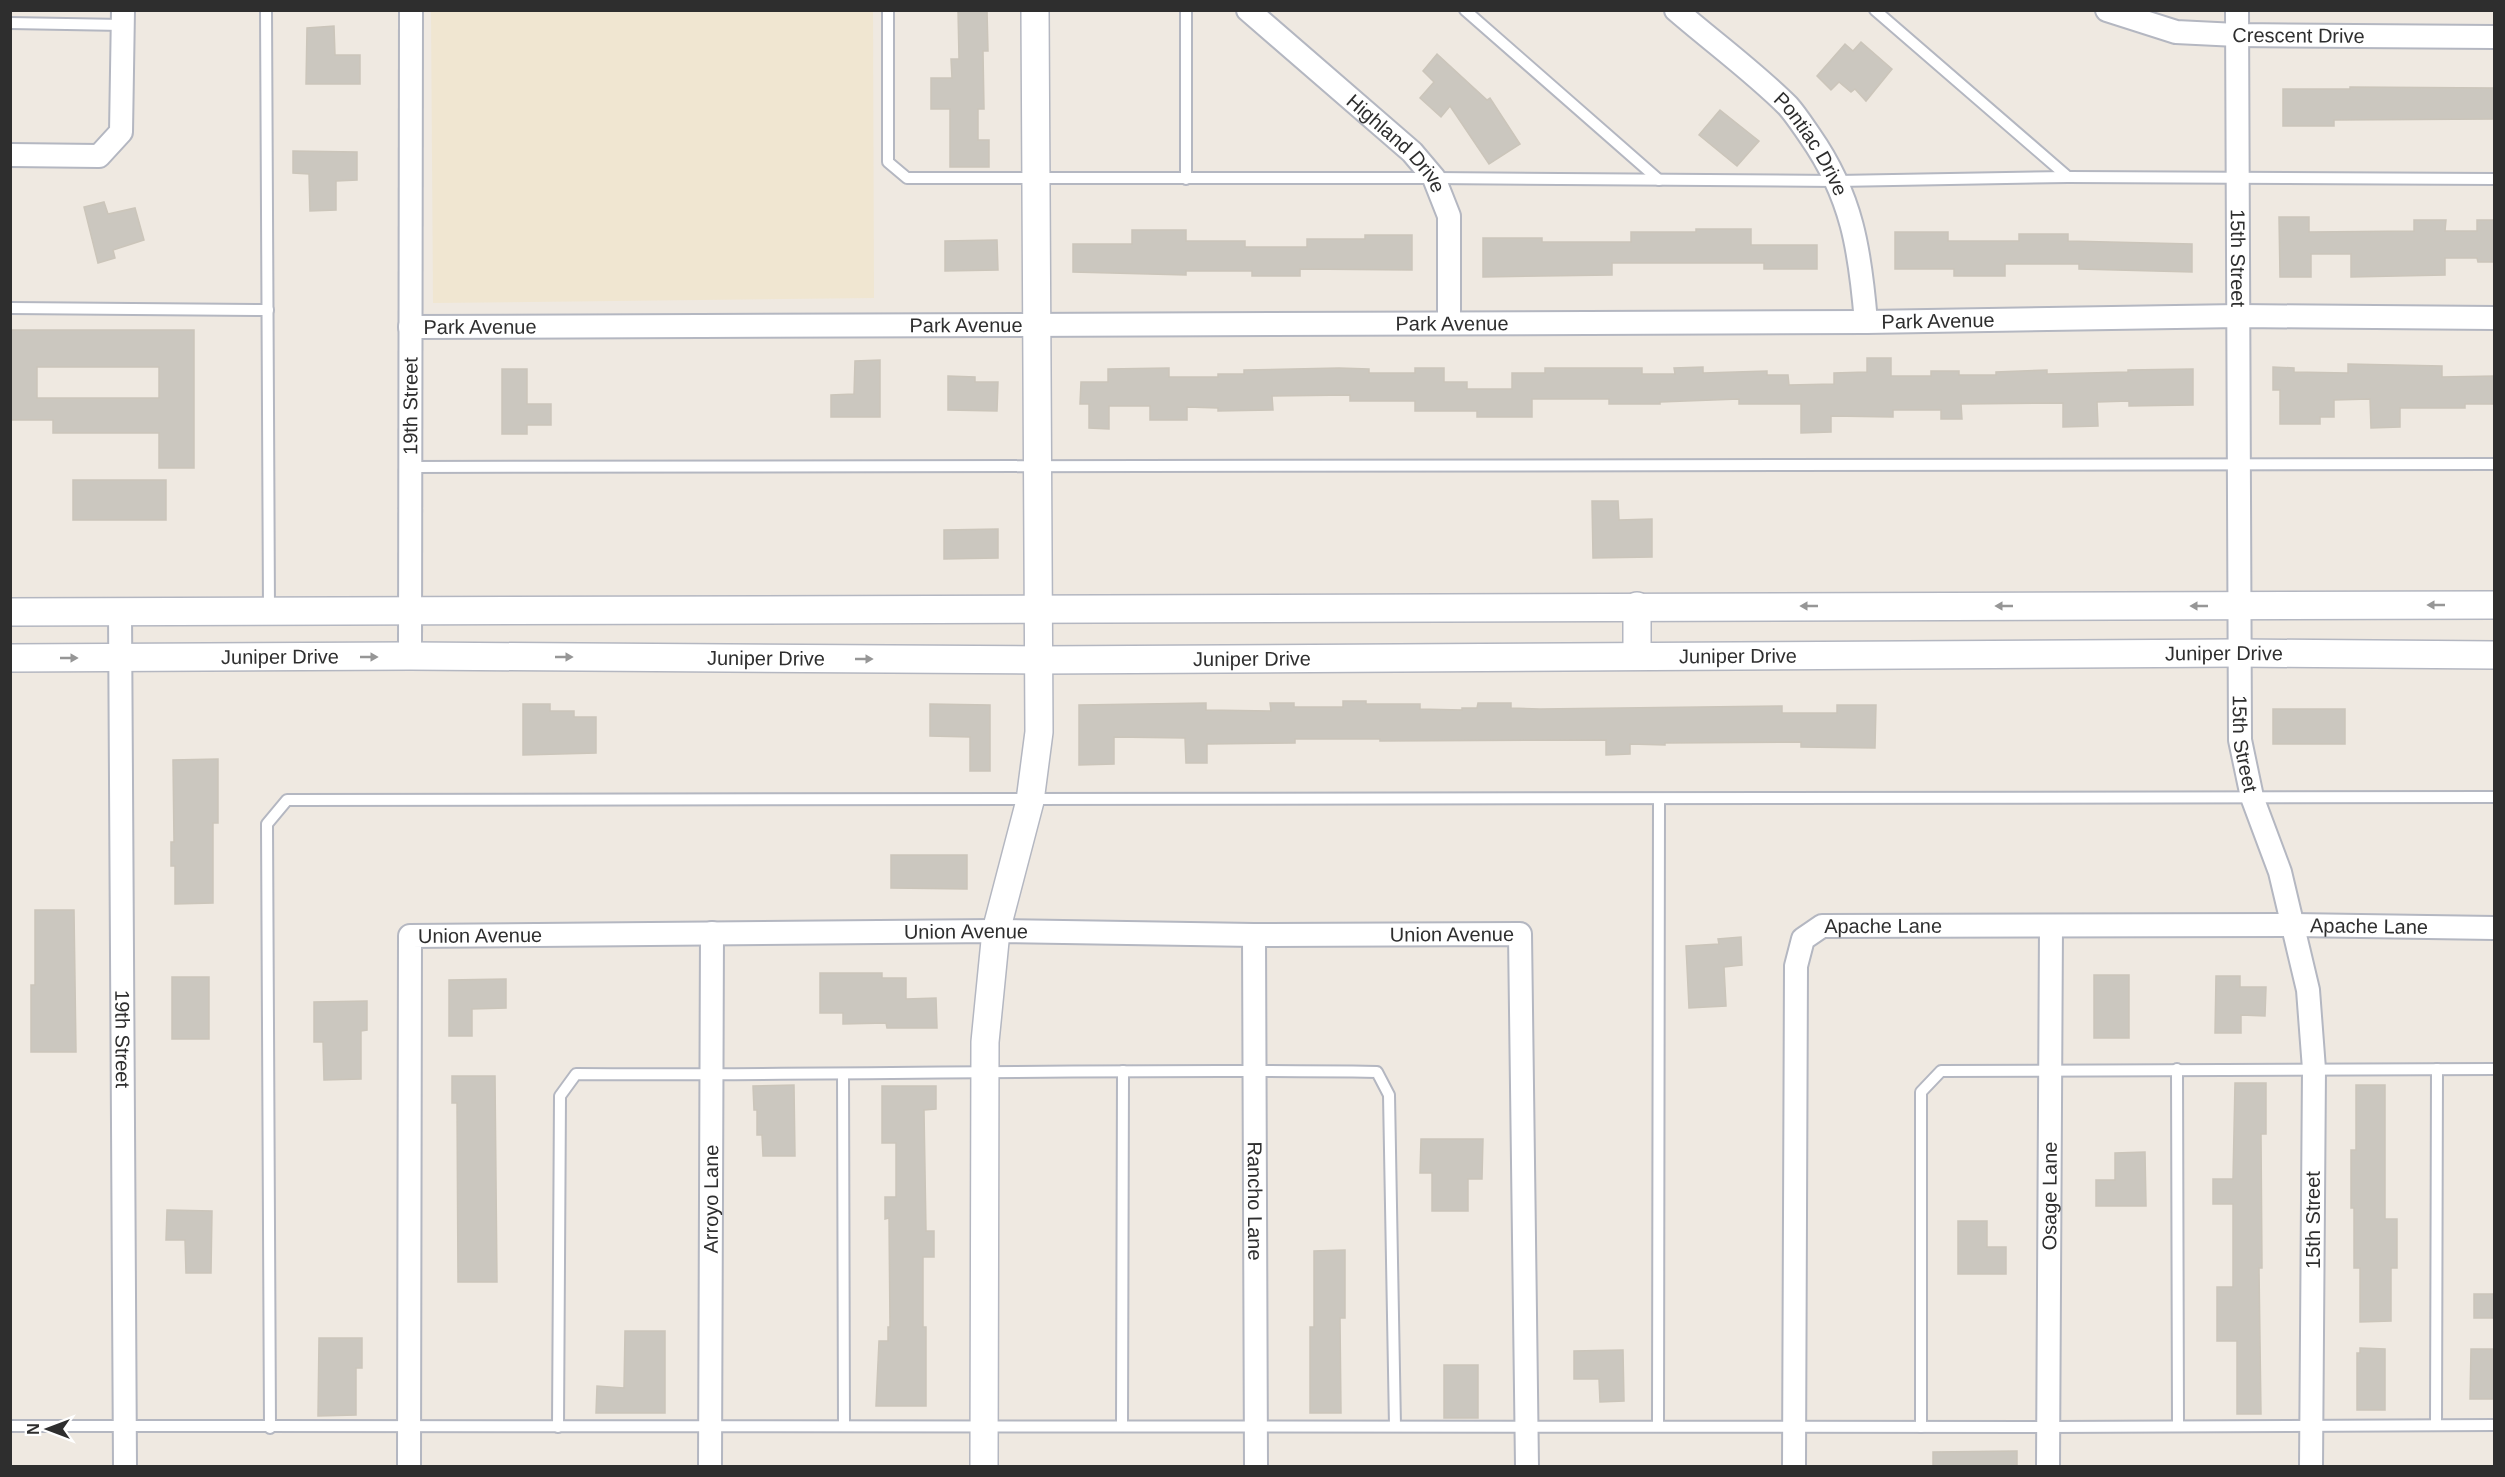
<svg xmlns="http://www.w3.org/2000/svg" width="2505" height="1477" font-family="Arial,sans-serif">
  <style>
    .education { fill: #f0e6d1 }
    .building { fill: #cbc7bf; stroke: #cbc5ba; stroke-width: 1.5; fill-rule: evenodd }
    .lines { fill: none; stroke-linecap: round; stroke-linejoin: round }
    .service-casing { stroke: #b4b7c1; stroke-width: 14 }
    .minor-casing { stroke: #b4b7c1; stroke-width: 26 }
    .tertiary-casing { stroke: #b4b7c1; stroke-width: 30 }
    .service { stroke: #fff; stroke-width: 10 }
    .minor { stroke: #fff; stroke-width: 22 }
    .tertiary { stroke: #fff; stroke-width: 27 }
    .oneway { fill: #969696 }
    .labels { text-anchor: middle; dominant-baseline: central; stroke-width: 4.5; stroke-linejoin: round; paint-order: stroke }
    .street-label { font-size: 20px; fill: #2e2e2e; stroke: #fff }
  </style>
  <rect width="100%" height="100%" fill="#efe9e1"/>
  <!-- education -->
  <path class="education" d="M431 11H873L874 298 433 303Z"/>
  <!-- building -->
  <g class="building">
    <path d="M958 10H987L988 51H983L984 109H978V140H989V167H950V109H931V78H952L951 59H959Z"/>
    <path d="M334 26 335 55H360V84H306L307 28Z"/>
    <path d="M1861 42 1892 69 1866 101 1855 89 1851 92 1839 82 1831 90 1817 76 1845 44 1853 51Z"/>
    <path d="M1437 54 1487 100 1490 98 1520 144 1489 164 1450 106 1441 117 1420 98 1434 82 1423 71Z"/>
    <path d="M2350 87 2494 88V119L2334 120V126H2283V89H2350Z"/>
    <path d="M1720 110 1759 141 1737 166 1699 135Z"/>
    <path d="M293 151 357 152V180L336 181V210L310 211 309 174 293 173Z"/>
    <path d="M104 202 108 214 135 208 144 240 113 250 115 258 98 263 84 207Z"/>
    <path d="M2279 217H2309V232L2414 231V220H2446L2445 231H2477V220H2494V262H2478L2477 258H2445V275L2351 277V254H2311V277H2280Z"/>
    <path d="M1696 229H1751V245H1817V269H1764V263H1612V275L1483 277V238H1542V242H1631V232H1696Z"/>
    <path d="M1132 230H1186V241H1245V247H1307V239H1365V235H1412V270L1300 269V276H1252V271H1186V275L1073 272V244H1132Z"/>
    <path d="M1895 232H1948V241H2019V234H2068V241L2192 244V272L2079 269V264H2005V276H1954V269H1895Z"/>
    <path d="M997 240 998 270 945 271V241Z"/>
    <path d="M10 330H194V468H159V433H53V420H10ZM37 367H159V398H37Z"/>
    <path d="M1867 358H1891V376H1931V371H1959V375H1996V372L2047 370V374L2128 372V370L2193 369V405L2129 406V401L2097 402 2098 426 2063 427V403L1961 404 1962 419H1941V410H1893V417L1831 416V432L1801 433V404H1739V399L1660 402V404H1609V399H1532V417H1477V411H1415V401H1350V395L1272 396 1273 410 1218 411V408L1187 407V420H1150V406H1109V429L1089 428V404H1080L1081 382H1108V369L1169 368V377H1218V374H1244V370L1339 368 1369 369V373H1415V368H1444V382H1467V389H1512V373H1545V368H1642V374H1675L1674 368 1703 367V373L1767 371V375H1788L1789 385 1834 384V373L1867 372Z"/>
    <path d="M880 360V417H831V395L854 394 855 361Z"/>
    <path d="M2348 364 2442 366V377L2494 376V404H2465V408H2400V427L2371 428 2370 399 2334 400V417H2320V424H2280V390H2273V367L2294 368V372L2348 373Z"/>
    <path d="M502 369H527V404H551V425H527V434H502Z"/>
    <path d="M948 376 975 377V382H998L997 411 948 410Z"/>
    <rect x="73" y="480" width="93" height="40"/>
    <path d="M1592 501H1618L1619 520 1652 519V557L1593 558Z"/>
    <path d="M998 529V558L944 559V530Z"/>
    <path d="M1343 701H1366V704H1420V709L1462 710V708H1477L1478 703H1511V708L1540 709 1782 706V713H1837V705H1876L1875 748 1801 747V742L1665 743V745L1630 744V754L1606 755V740L1380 741V739H1295V743L1207 744V763H1186L1185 738 1114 737V764L1079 765V705L1206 703V710L1271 711 1270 703H1294V707H1343Z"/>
    <path d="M523 704H550V711H574V717H596V753L523 755Z"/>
    <path d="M930 704 990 705V771H970V737L930 736Z"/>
    <rect x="2273" y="709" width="72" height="35"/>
    <path d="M218 759V823H213V903L175 904V866H171V842H174L173 760Z"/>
    <path d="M891 855H967V889L891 888Z"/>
    <path d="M35 910H74L76 1052H31V985H35Z"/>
    <path d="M1741 937 1742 965 1724 967 1726 1006 1689 1008 1686 946 1719 944 1718 939Z"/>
    <path d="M820 973H882V978H906V999L936 998 937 1028H887L886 1023 843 1024V1013H820Z"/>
    <rect x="2094" y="975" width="35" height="63"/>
    <path d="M2216 976H2240V987H2266L2265 1016 2241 1015V1033H2215Z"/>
    <rect x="172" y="977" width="37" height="62"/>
    <path d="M506 979V1008L472 1009V1036H449V980Z"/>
    <path d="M367 1001V1030L361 1031V1079L324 1080 323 1042H314V1002Z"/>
    <path d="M452 1076H495L497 1282H458L457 1103H452Z"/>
    <path d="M2235 1083H2266V1134H2261L2262 1268H2259L2261 1414H2237V1341H2217V1287H2233V1204H2213V1179H2233Z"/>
    <path d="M794 1085 795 1156H763L762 1135H757V1110H754L753 1086Z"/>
    <path d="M2356 1085H2385V1219H2397V1268H2391V1321L2360 1322V1268H2354V1208H2351V1150H2356Z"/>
    <path d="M882 1086H936V1109L924 1110 926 1231H934V1257H923V1327H926V1406H876L879 1341H888V1327H890L889 1218 885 1219V1197H896V1143H882Z"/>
    <path d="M1421 1139H1483L1482 1179H1468V1211H1432V1173H1420Z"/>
    <path d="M2145 1152 2146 1206H2096V1180H2115V1153Z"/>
    <path d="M167 1210 212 1211 211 1273H186L185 1240H166Z"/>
    <path d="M1958 1221H1987V1247H2006V1274H1958Z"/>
    <path d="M1345 1250V1318H1340L1341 1413H1310V1327H1314V1251Z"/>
    <rect x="2474" y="1294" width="20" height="24"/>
    <path d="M625 1331H665V1413H596L597 1386 624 1388Z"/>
    <path d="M319 1338H362V1368H356V1415L318 1416Z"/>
    <path d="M2360 1348 2385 1349V1410H2357V1353H2360Z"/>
    <path d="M2471 1349H2494V1399H2470Z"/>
    <path d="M1623 1350 1624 1401 1600 1402 1599 1379H1574V1351Z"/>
    <rect x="1444" y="1365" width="34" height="53"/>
    <path d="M2017 1451V1467H1933V1452Z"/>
  </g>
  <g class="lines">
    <defs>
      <g id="service">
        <path d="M266 10 269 610"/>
        <path d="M888 10V162L907 178H1434L1837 181 2068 177 2494 179"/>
        <path d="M1186 10V179"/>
        <path d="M1465 10 1659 180"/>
        <path d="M1875 10 2068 177"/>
        <path d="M10 23 123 25"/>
        <path d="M10 308 268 310"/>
        <path d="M410 467 2494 464"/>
        <path d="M2177 1069 2178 1426"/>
        <path d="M843 1074 844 1426"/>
        <path d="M2436 1425 2437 1069"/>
        <path d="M10 1426 2049 1427 2494 1425"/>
        <path d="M1122 1426 1123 1071"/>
        <path d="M1658 1426 1659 800"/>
        <path d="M558 1427 560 1096 576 1074C843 1076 1110 1068 1377 1072L1389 1095 1395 1426"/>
        <path d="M1921 1427V1092L1941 1071 2494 1069"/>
        <path d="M270 1428 267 824 287 800 2494 797"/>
      </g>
      <g id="minor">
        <path id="s1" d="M1248 10 1412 152 1434 178 1449 216V322"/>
        <path id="s2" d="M1676 10C1713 42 1754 72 1788 106 1796 115 1803 126 1810 136 1852 196 1860 250 1866 322"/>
        <path id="s3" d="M2107 10 2176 32 2237 35 2494 37"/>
        <path id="s4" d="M2237 10 2240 740 2252 797 2280 872 2308 990 2314 1069 2311 1466"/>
        <path d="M10 155 99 156 121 132 123 10"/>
        <path id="s5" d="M410 327 1866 322 2239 316 2494 318"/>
        <path id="s6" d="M120 611 125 1466"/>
        <path id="s7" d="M410 656 411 10"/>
        <path id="s8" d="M1254 935 1256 1466"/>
        <path id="s9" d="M409 1466 410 936 996 931 1254 935 1520 934 1527 1466"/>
        <path id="s10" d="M710 1466 712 933"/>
        <path id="s11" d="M1794 1466 1796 966 1803 939 1822 926 2294 925 2494 928"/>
        <path id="s12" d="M2048 1466 2051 926"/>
      </g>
      <g id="tertiary">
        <path d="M10 612 2494 605"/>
        <path d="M1637 656V606"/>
        <path id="s13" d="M10 658 410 656 1039 660 2239 653 2494 655"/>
        <path d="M984 1466 985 1042 996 931 1030 801 1039 732 1035 10"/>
      </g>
    </defs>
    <!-- service casing -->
    <use href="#service" class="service-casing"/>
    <!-- minor casing -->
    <use href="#minor" class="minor-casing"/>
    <!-- tertiary casing -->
    <use href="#tertiary" class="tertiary-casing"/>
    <!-- service -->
    <use href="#service" class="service"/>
    <!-- minor -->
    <use href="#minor" class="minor"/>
    <!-- tertiary -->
    <use href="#tertiary" class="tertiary"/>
  </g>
  <!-- one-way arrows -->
  <defs><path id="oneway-solid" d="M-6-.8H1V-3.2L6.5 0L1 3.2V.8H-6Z" transform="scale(1.5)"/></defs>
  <g class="oneway">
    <use href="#oneway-solid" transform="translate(2436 605) rotate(180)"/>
    <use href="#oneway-solid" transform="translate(1809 606) rotate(-180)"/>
    <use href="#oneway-solid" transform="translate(2004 606) rotate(-180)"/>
    <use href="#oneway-solid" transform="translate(2199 606) rotate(-180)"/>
    <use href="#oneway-solid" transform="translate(369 657)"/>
    <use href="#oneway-solid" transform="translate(564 657)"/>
    <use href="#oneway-solid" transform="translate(69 658)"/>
    <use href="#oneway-solid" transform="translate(864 659)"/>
  </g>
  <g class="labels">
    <!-- street labels -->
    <g class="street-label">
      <text stroke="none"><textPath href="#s3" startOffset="195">Crescent Drive</textPath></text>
      <text stroke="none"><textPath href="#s1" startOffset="200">Highland Drive</textPath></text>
      <text stroke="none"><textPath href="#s2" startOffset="192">Pontiac Drive</textPath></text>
      <text stroke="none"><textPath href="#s4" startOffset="248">15th Street</textPath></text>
      <text stroke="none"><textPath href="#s5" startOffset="1528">Park Avenue</textPath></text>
      <text stroke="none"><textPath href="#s5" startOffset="1042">Park Avenue</textPath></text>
      <text stroke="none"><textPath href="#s5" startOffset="556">Park Avenue</textPath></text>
      <text stroke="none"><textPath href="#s5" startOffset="70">Park Avenue</textPath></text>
      <text stroke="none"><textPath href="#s7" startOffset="250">19th Street</textPath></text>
      <text stroke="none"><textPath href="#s13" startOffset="2214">Juniper Drive</textPath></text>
      <text stroke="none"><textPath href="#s13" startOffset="1728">Juniper Drive</textPath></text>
      <text stroke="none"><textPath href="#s13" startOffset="270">Juniper Drive</textPath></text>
      <text stroke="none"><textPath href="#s13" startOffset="756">Juniper Drive</textPath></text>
      <text stroke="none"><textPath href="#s13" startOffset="1242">Juniper Drive</textPath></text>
      <text stroke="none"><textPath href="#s4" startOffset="734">15th Street</textPath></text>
      <text stroke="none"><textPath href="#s11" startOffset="1098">Apache Lane</textPath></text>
      <text stroke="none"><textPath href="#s11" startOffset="612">Apache Lane</textPath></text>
      <text stroke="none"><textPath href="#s9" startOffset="1086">Union Avenue</textPath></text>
      <text stroke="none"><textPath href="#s9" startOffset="600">Union Avenue</textPath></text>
      <text stroke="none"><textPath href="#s9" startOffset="1572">Union Avenue</textPath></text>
      <text stroke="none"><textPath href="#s6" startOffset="428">19th Street</textPath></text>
      <text stroke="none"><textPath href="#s12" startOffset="270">Osage Lane</textPath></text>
      <text stroke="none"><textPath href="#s10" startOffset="267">Arroyo Lane</textPath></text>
      <text stroke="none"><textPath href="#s8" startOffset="266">Rancho Lane</textPath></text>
      <text transform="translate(2313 1220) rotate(-90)">15th Street</text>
    </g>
  </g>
  <!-- border -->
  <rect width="2505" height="1477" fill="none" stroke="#2e2e2e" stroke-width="24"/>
  <!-- north arrow -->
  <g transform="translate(48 1429) rotate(270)" stroke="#ffffff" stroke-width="4.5" paint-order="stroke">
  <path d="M0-4.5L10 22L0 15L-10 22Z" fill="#2e2e2e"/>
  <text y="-9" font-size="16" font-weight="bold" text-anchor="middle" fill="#2e2e2e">N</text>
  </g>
</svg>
